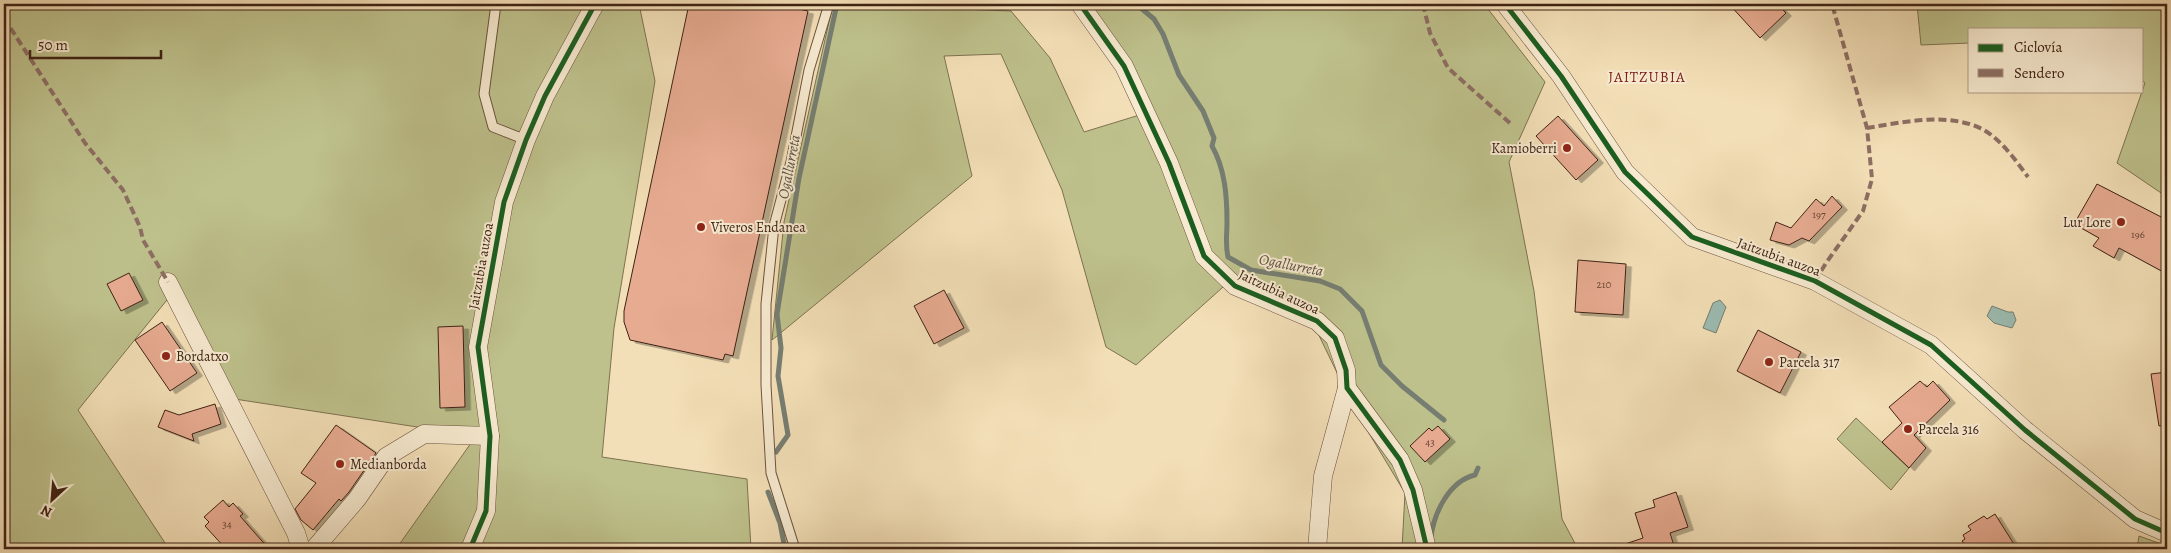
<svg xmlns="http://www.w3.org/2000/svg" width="2171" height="553" font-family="Alegreya,serif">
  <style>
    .green { fill: #bec18c; stroke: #7e7250 }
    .water { fill: #9bbcb1; stroke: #767e72 }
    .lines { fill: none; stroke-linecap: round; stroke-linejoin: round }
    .stream { stroke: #767e72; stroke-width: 5 }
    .building { fill: #e7ab91; stroke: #3f2214; filter: url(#shadow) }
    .service-casing { stroke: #6c513d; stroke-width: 11 }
    .minor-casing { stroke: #6c513d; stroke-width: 19 }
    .service { stroke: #f7ead0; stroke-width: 9 }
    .minor { stroke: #f7ead0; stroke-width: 18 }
    .quiet { stroke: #8d6e63; stroke-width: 4; stroke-dasharray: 8 4; stroke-linecap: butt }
    .cycleway-casing { stroke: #f7ead0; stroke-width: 8 }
    .cycleway { stroke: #1b5e20; stroke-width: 5 }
    .poi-dot { fill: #8f2418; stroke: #f7ead0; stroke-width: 2 }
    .labels { text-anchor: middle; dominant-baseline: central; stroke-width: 4; stroke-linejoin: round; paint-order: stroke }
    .number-label { font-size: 11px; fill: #694433 }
    .poi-label { font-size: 14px; fill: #3f2214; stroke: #f7ead0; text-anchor: start }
    .street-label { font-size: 14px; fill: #3f2214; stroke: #f7ead0 }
    .neighbourhood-label { font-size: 15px; letter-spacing: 1px; fill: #7a1f14; stroke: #f7ead0 }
    .water-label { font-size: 15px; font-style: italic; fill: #5b5043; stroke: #f7ead0 }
  </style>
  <defs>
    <filter id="shadow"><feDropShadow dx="5.5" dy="3" stdDeviation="0" flood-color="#0004"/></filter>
  </defs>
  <rect width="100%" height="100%" fill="#f3dfb7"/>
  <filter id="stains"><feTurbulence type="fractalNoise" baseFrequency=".004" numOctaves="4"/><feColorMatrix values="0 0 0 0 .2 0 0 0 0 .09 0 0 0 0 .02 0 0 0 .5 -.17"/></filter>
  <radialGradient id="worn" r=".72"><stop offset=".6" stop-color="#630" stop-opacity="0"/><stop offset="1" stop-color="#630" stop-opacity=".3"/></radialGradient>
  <!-- green -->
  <g class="green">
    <path d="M4 4H639L655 81 614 328 602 457 747 479 751 549H396L476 436 228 398 175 290 78 410 169 549H4Z"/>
    <path d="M833 4 1011 11 1050 58 1084 132 1146 113 1075 4H1484L1545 82 1509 162 1534 291 1562 519 1578 549H1402L1405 493 1355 410 1313 323 1232 279 1136 365 1106 347 1062 190 1001 54 944 56 972 176 772 340 784 222Z"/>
    <path d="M1917 4H2167V197L2117 163 2145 83 2142 80V29H1970V43L1921 45Z"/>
    <path d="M1856 418 1909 468 1891 490 1837 439Z"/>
    <path d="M2139 536 2167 546V549H2137Z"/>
  </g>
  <!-- water -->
  <g class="water">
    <path d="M1720 300 1726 307 1716 333 1703 328 1713 303Z"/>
    <path d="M1992 306 2008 312H2013L2016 320 2012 328 1994 323 1987 316Z"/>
  </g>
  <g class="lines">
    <!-- stream -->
    <g class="stream">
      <path d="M1136 4 1154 19 1163 34 1179 75 1203 111 1214 138 1212 146C1225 169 1227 196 1227 222 1227 236 1225 243 1228 257L1251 270 1320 281 1340 289 1362 311 1381 365 1402 386 1444 420"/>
      <path d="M776 452 788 435 778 376 781 348 777 314 799 178 837 4"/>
      <path d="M768 492 780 523 785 549"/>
      <path d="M1431 537C1434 513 1449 481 1475 475L1478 468"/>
    </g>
  </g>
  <!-- building -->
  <g class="building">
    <path d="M689 4H776L808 11 733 356 725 354 723 360 630 340 624 322V311Z"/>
    <path d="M1729 4H1777L1786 13 1760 38Z"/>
    <path d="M1558 116 1598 160 1576 180 1536 136Z"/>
    <path d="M2097 184 2167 220V274L2119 248 2114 258 2093 246 2099 238 2074 224Z"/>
    <path d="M1832 196 1842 207 1809 241 1802 238 1789 245 1770 240 1776 222 1791 228 1816 199 1824 206Z"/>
    <path d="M1578 260 1626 264 1623 315 1575 312Z"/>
    <path d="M129 273 143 300 121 311 107 284Z"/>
    <path d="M944 290 964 328 934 344 914 306Z"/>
    <path d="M162 322 197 373 170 391 135 340Z"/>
    <path d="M463 326 465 407 440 408 438 327Z"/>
    <path d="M1758 330 1801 352 1780 393 1737 371Z"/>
    <path d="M2167 372V425L2159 426 2151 374Z"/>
    <path d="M1920 381 1927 387 1933 381 1950 400 1914 435 1926 448 1909 468 1882 442 1902 423 1889 407Z"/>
    <path d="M215 404 221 424 192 434 194 441 158 427 165 410 179 415Z"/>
    <path d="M336 425 376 453 349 492 341 501 339 499 313 530 301 520 295 509 316 483 301 473Z"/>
    <path d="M1438 426 1450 439 1425 462 1410 446 1429 428 1432 431Z"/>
    <path d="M1676 492 1688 527 1670 533 1675 549H1619V546L1643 538 1635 513 1655 507 1653 500Z"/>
    <path d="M223 500 229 507 233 503 243 514 240 516 269 549H226L205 526 209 522 204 517Z"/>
    <path d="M1995 514 2017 549H1968L1962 541 1965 539 1963 535 1971 530 1968 526 1984 516 1987 519Z"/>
  </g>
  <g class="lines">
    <defs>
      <g id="service">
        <path d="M496 4 484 94 493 127 526 140"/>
        <path d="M795 549 771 473 766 385V304L774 226 791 162 809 70 829 4"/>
      </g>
      <g id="minor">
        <path d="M1080 4 1124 66 1169 163 1204 256 1235 286 1317 321 1335 338 1346 370 1347 388 1400 460 1413 490 1427 549"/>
        <path d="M1505 4 1561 76 1625 172 1692 237 1815 281 1931 345 2025 430 2135 519 2167 533"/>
        <path d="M168 282 296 533 301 549"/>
        <path d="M314 549 357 499 386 457 424 434 490 436"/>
        <path d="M470 549 486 511 490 436 478 347 504 202 526 140 545 96 595 4"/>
        <path d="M1317 549 1323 476 1347 388"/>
      </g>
    </defs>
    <!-- service casing -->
    <use href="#service" class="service-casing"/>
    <!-- minor casing -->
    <use href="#minor" class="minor-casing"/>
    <!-- service -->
    <use href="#service" class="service"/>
    <!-- minor -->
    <use href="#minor" class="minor"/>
    <!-- quiet -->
    <g class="quiet">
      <path d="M1423 4 1430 33 1448 68 1511 124"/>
      <path d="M4 18 85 143 123 190 140 227 143 240 168 282"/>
      <path d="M1867 128C1903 122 1948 112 1982 129 2001 139 2016 161 2028 177"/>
      <path d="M1815 281 1826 263 1863 211 1872 179 1867 128 1832 4"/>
    </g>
    <defs>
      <g id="cycleway">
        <path d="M1080 4 1124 66 1169 163 1204 256 1235 286 1317 321 1335 338 1346 370 1347 388 1400 460 1413 490 1427 549"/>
        <path d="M1505 4 1561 76 1625 172 1692 237 1815 281 1931 345 2025 430 2135 519 2167 533"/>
        <path d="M470 549 486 511 490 436 478 347 504 202 526 140 545 96 595 4"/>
      </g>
    </defs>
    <!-- cycleway casing -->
    <use href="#cycleway" class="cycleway-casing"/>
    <!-- cycleway -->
    <use href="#cycleway" class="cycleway"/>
  </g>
  <!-- markers -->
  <g class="poi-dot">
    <circle cx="1567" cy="148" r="5"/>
    <circle cx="2121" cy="222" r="5"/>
    <circle cx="701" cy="227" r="5"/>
    <circle cx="166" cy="356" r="5"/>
    <circle cx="1769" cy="362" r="5"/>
    <circle cx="1908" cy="429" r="5"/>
    <circle cx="340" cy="464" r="5"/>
  </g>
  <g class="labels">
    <!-- number labels -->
    <g class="number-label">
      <text x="1819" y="214">197</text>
      <text x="2138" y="234">196</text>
      <text x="1604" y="284">210</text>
      <text x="1430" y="442">43</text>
      <text x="227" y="524">34</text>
    </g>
    <!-- poi labels -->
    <g class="poi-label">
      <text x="1557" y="148" text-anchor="end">Kamioberri</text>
      <text x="2111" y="222" text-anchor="end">Lur Lore</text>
      <text x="711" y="227">Viveros Endanea</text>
      <text x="176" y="356">Bordatxo</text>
      <text x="1779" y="362">Parcela 317</text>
      <text x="1918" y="429">Parcela 316</text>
      <text x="350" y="464">Medianborda</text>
    </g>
    <!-- street labels -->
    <g class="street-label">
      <text transform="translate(1779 257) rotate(20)">Jaitzubia auzoa</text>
      <text transform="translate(481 266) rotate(-80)">Jaitzubia auzoa</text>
      <text transform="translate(1279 292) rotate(25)">Jaitzubia auzoa</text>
    </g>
    <!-- neighbourhood labels -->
    <g class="neighbourhood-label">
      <text x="1647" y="77">JAITZUBIA</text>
    </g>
    <!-- water labels -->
    <g class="water-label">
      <text transform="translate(789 167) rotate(-79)">Ogallurreta</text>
      <text transform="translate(1291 265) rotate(11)">Ogallurreta</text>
    </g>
  </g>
  <!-- margin -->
  <rect width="2171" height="553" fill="none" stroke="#f3dfb7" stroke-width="20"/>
  <rect x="5" y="5" width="2161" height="543" fill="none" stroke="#3f2214" stroke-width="2.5"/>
  <rect x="10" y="10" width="2151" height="533" fill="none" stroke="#3f2214"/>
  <!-- legend -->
  <rect x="1968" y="28" width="175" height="65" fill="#f7ead0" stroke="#ad9a85"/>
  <rect x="1978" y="44" width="25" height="8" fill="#1b5e20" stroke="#ad9a85"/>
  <text x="2014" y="52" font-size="15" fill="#3f2214">Ciclovía</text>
  <rect x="1978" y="69" width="25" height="8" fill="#8d6e63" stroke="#ad9a85"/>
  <text x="2014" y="78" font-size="15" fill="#3f2214">Sendero</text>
  <!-- north arrow -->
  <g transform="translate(52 500) rotate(206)" stroke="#f7ead0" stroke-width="4" paint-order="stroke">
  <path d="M0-4L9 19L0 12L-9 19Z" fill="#3f2214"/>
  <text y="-8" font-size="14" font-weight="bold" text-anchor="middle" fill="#3f2214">N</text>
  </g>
  <!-- scale -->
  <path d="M30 50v8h131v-8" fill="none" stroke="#3f2214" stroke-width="2.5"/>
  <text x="38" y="50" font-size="15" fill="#3f2214" stroke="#f7ead0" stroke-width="4" paint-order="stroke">50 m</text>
  <rect width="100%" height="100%" filter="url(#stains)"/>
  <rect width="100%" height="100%" fill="url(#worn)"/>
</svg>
